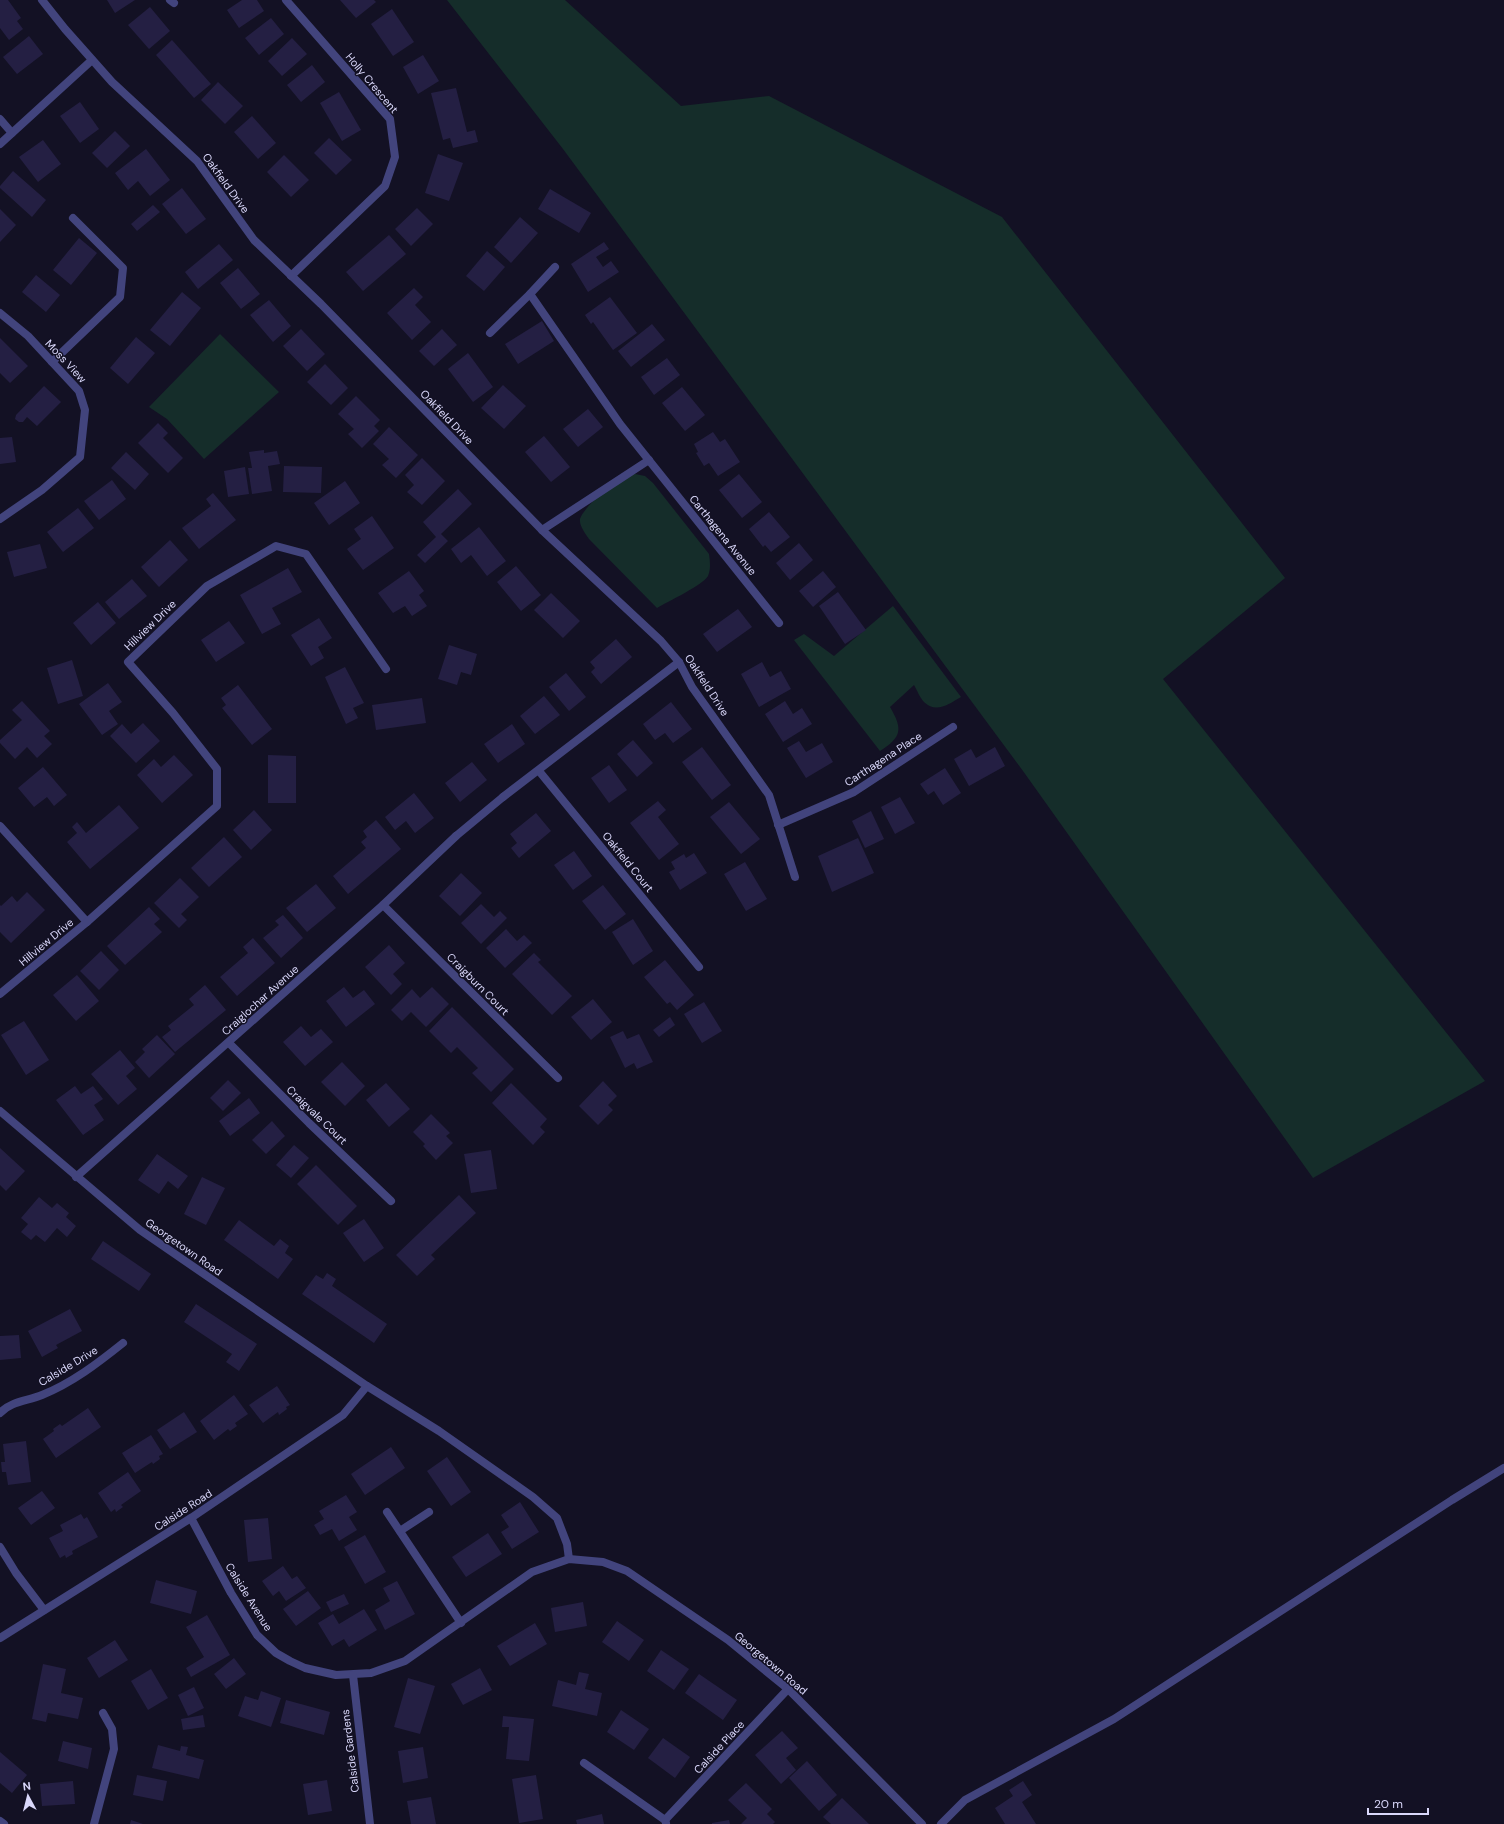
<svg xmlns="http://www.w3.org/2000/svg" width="1504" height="1824" font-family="'DM Sans',sans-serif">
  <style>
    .green { fill: #152d2a }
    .building { fill: #241f43 }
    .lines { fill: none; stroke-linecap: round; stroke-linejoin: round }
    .service { stroke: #42447d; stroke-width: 8 }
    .minor { stroke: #42447d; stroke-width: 8 }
    .tertiary { stroke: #42447d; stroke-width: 8 }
    .labels { text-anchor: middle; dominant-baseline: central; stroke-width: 3; stroke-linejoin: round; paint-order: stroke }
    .street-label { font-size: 11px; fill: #dad8fb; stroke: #131124 }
  </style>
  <rect width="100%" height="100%" fill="#131124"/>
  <!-- green -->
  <g class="green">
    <path d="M447 0H565L681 106 769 96 1002 217 1285 578 1163 679 1485 1081 1313 1178 1023 771 563 149Z"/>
    <path d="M220 334 279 392 204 459 167 419 149 407Z"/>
    <path d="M635 474 645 476 653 483 709 554C710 561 711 569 708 576 703 585 667 602 657 608L589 539C586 534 579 526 580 519 583 508 615 479 626 476 629 475 632 475 635 474Z"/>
    <path d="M893 606 961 697C949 704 936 714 924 702 920 698 917 690 914 685L890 707C903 729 902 737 880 751L794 640 804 634 834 656Z"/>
  </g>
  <!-- building -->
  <g class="building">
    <path d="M0 0H8L21 18 17 21 23 29 9 40 0 28Z"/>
    <path d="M107 0H135L115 13Z"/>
    <path d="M242 0H257L264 11 239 28 227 10Z"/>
    <path d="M340 0H374L376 2 356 18Z"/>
    <path d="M150 7 170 31 149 49 128 25Z"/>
    <path d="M392 9 414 42 393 56 371 24Z"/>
    <path d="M271 18 284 34 259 55 245 38Z"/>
    <path d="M29 36 43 54 17 74 3 57Z"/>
    <path d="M292 38 307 54 282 76 268 61Z"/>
    <path d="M172 40 211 84 194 98 156 55Z"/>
    <path d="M423 55 439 81 418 94 403 67Z"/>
    <path d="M312 65 325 82 301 102 287 85Z"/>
    <path d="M218 82 243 106 225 124 201 100Z"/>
    <path d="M456 88 467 132 475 130 478 142 453 148 450 138 443 140 431 93Z"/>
    <path d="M339 92 361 130 342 141 320 103Z"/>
    <path d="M80 102 99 129 80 143 60 116Z"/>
    <path d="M252 116 276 143 258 159 234 132Z"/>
    <path d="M115 131 130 146 107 168 92 153Z"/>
    <path d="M329 138 352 160 336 175 314 153Z"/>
    <path d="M43 140 61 164 38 182 19 157Z"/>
    <path d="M146 149 170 180 150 196 138 181 128 190 115 173Z"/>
    <path d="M438 154 463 163 449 201 425 193Z"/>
    <path d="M284 155 309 180 291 197 267 172Z"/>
    <path d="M13 171 46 200 32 217 0 188V186Z"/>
    <path d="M182 188 206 219 186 234 162 204Z"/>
    <path d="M550 189 591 213 579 233 538 209Z"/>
    <path d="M153 205 160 212 137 231 131 224Z"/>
    <path d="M417 208 433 224 411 246 395 229Z"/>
    <path d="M0 209 16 225 0 242Z"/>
    <path d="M520 217 538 233 511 263 494 247Z"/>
    <path d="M389 235 406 254 363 291 346 272Z"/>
    <path d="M79 238 97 253 71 285 53 270Z"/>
    <path d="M604 242 609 249 596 257 603 267 611 261 619 272 588 292 571 264Z"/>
    <path d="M219 244 233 260 198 289 185 272Z"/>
    <path d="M487 251 505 267 484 291 466 276Z"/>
    <path d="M238 268 260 294 241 309 220 283Z"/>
    <path d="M36 275 60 295 46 312 22 292Z"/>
    <path d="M414 288 423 297 415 305 431 322 412 340 387 313Z"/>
    <path d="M182 292 201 308 170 346 150 330Z"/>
    <path d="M610 297 637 333 613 350 593 322 591 324 585 315Z"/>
    <path d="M269 300 291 326 273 342 250 315Z"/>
    <path d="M542 321 554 341 518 364 505 344Z"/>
    <path d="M652 324 665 340 631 367 618 351Z"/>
    <path d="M301 329 325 354 307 371 283 346Z"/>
    <path d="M442 329 457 345 434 366 419 351Z"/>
    <path d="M136 337 155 353 128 384 110 368Z"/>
    <path d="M0 338 28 366 10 383 0 373Z"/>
    <path d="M468 353 493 387 473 402 448 369Z"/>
    <path d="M667 358 680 375 654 395 641 377Z"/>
    <path d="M325 364 348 388 331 405 307 382Z"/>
    <path d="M503 385 526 406 504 429 481 408Z"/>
    <path d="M44 386 61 402 37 426 27 417 23 422H19L15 419 16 415Z"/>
    <path d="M682 387 705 415 685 431 662 403Z"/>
    <path d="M356 396 380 420 374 426 379 431 362 448 348 434 354 429 338 414Z"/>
    <path d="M588 409 603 427 578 447 563 429Z"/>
    <path d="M158 423 168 433 163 438 183 458 168 473 138 443Z"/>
    <path d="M389 427 418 455 396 478 382 465 389 459 373 444Z"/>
    <path d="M713 432 720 442 725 439 740 462 718 476 709 463 704 466 696 453 698 452 694 444Z"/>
    <path d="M544 436 570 467 551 482 525 452Z"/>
    <path d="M12 437 16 462 0 464V438Z"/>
    <path d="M264 450V453L277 451 280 464 268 466 272 491 252 494 248 468H252L249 452Z"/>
    <path d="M126 452 149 474 135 490 111 468Z"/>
    <path d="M422 458 445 481 422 505 407 492 414 485 405 475Z"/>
    <path d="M284 466 322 467 321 493 283 492Z"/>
    <path d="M245 467 249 494 228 497 224 471Z"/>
    <path d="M739 474 762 502 742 518 719 490Z"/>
    <path d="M112 480 126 499 99 520 84 501Z"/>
    <path d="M345 481 360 503 329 525 314 503Z"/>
    <path d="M458 489 472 504 441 534 448 541 425 563 417 555 436 537 423 522Z"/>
    <path d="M213 493 236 520 199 549 182 528 211 506 206 499Z"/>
    <path d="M78 508 94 528 63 552 47 532Z"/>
    <path d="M769 512 790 537 771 552 765 545 763 547 749 529Z"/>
    <path d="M372 516 394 548 363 570 347 549 361 539 354 529Z"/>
    <path d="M479 527 506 561 487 576 471 555 461 563 451 549Z"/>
    <path d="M170 540 188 560 159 587 141 567Z"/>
    <path d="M799 543 813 560 790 580 776 563Z"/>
    <path d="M40 544 47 568 14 577 7 552Z"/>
    <path d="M516 566 541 595 521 611 497 582Z"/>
    <path d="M288 568 302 592 272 608 281 624 262 634 240 595Z"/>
    <path d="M409 571 424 591 419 595 427 606 412 616 405 606 393 613 378 593Z"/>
    <path d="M823 571 836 587 813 607 799 591Z"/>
    <path d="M132 579 147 596 119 619 105 602Z"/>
    <path d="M838 592 866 630 845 644 819 606Z"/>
    <path d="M551 593 580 621 563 638 534 610Z"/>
    <path d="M98 602 116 623 91 645 73 623Z"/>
    <path d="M738 609 752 627 717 652 703 634Z"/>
    <path d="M319 618 332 638 318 647 324 658 311 666 291 635Z"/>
    <path d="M229 621 245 643 216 662 201 640Z"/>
    <path d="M616 639 632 657 601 684 591 672 595 668 590 662Z"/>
    <path d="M449 645 477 654 471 675 461 672 457 685 438 679Z"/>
    <path d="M72 660 83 696 58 704 47 668Z"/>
    <path d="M762 662 770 677 781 671 791 689 759 707 741 674Z"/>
    <path d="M345 667 364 703 353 708 358 718 346 724 325 677Z"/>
    <path d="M566 673 586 697 569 711 549 687Z"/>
    <path d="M108 683 122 702 109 711 118 724 102 735 79 704Z"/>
    <path d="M238 685 272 729 252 745 222 708 226 705 221 698Z"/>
    <path d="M544 696 560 715 535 734 520 716Z"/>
    <path d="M422 698 426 723 376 730 372 705Z"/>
    <path d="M22 701 50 731 44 736 52 744 37 758 27 747 15 759 0 743V740L22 720 12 710Z"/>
    <path d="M785 701 793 714 802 708 812 724 783 742 765 714Z"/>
    <path d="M671 702 692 729 673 743 665 733 655 740 643 724Z"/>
    <path d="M143 723 160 741 136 763 110 736 122 724 131 734Z"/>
    <path d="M512 724 525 744 498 763 484 744Z"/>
    <path d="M633 740 653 763 637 777 617 754Z"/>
    <path d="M799 741 806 752 822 743 833 762 806 778 787 748Z"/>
    <path d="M702 747 731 785 712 800 682 762Z"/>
    <path d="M995 747 1005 766 969 786 954 759 971 749 976 758Z"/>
    <path d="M174 755 193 775 162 803 137 775 154 759 161 767Z"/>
    <path d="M268 755 296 756V803H268Z"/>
    <path d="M472 762 487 780 460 802 445 783Z"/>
    <path d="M609 765 627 790 609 803 591 778Z"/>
    <path d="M43 767 67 795 54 806 47 797 34 807 18 788Z"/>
    <path d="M945 768 961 793 943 805 934 791 928 795 920 784Z"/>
    <path d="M414 793 434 818 415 833 406 821 395 830 385 817Z"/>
    <path d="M900 797 915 823 895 834 881 807Z"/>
    <path d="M658 801 666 810 658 817 679 844 659 860 630 823Z"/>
    <path d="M729 802 760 839 741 854 710 817Z"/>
    <path d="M119 805 139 828 90 869 67 842 77 833 72 827 77 822 86 833Z"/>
    <path d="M254 810 272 830 251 850 233 830Z"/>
    <path d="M871 811 884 839 865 848 852 821Z"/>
    <path d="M536 813 551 831 519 858 511 848 517 843 510 834Z"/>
    <path d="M376 820 401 849 348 894 333 876 366 848 361 842 367 837 363 831Z"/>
    <path d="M224 837 242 857 209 887 191 868Z"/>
    <path d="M858 838 874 873 832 892 818 856Z"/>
    <path d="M574 851 592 876 573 890 554 865Z"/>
    <path d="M694 853 707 873 680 890 669 872 675 869 671 862 684 854 686 858Z"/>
    <path d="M745 862 767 899 746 911 724 874Z"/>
    <path d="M461 873 482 893 460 916 439 896Z"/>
    <path d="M180 878 199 897 181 914 187 920 179 928 154 903Z"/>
    <path d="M316 884 336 908 307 932 286 908Z"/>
    <path d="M603 885 626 914 605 930 582 901Z"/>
    <path d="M27 892 45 910 11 943 0 932V905L1 906 12 896 17 902Z"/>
    <path d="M481 904 494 917 500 911 507 918 481 944 461 923Z"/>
    <path d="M149 907 160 919 154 924 162 932 125 965 107 946Z"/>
    <path d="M283 915 303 938 281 958 263 938 279 925 275 921Z"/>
    <path d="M633 919 653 951 633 965 612 932Z"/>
    <path d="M506 929 517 941 524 935 532 943 505 968 486 948Z"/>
    <path d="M253 938 275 963 237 996 220 977 248 953 243 947Z"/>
    <path d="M389 945 405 963 393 974 402 984 391 995 365 967Z"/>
    <path d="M101 951 119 970 99 990 80 971Z"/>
    <path d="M534 953 541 960 538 962 572 996 552 1015 512 974Z"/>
    <path d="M665 960 694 995 677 1010 670 1002 667 1004 644 977Z"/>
    <path d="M77 975 99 1001 76 1021 53 995Z"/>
    <path d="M205 985 226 1010 175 1052 162 1037 171 1030 168 1026 194 1005 189 999Z"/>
    <path d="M344 987 353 998 364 990 375 1004 346 1027 326 1001Z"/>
    <path d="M432 987 449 1004 426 1027 411 1012 402 1021 391 1010 412 989 420 998Z"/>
    <path d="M593 999 612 1022 591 1040 571 1017Z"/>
    <path d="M704 1002 722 1031 702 1043 684 1014Z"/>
    <path d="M452 1007 514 1069 491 1092 472 1073 478 1068 457 1047 451 1053 429 1031Z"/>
    <path d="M670 1017 675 1025 659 1037 653 1030Z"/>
    <path d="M24 1021 49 1060 26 1075 1 1035Z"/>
    <path d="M301 1026 311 1037 321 1029 333 1042 305 1066 283 1042Z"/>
    <path d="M623 1031 627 1039 639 1034 653 1062 637 1069 634 1063 625 1068 610 1037Z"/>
    <path d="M157 1035 175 1054 149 1078 135 1062 145 1052 142 1049Z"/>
    <path d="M120 1050 135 1068 126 1076 137 1089 118 1105 91 1074Z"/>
    <path d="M342 1062 365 1086 345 1106 321 1082Z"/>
    <path d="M228 1080 241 1093 223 1111 210 1098Z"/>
    <path d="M603 1081 617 1096 608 1105 613 1110 598 1125 579 1106Z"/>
    <path d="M386 1083 410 1109 389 1127 366 1100Z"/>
    <path d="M511 1083 547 1119 540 1127 545 1132 533 1145 492 1103Z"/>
    <path d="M75 1086 81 1094 93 1086 103 1099 94 1105 104 1120 83 1135 56 1100Z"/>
    <path d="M249 1098 260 1113 230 1136 219 1121Z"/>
    <path d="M431 1114 450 1133 446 1136 453 1143 436 1160 423 1146 425 1144 413 1132Z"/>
    <path d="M272 1121 285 1136 266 1154 252 1140Z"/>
    <path d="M294 1145 309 1158 291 1178 276 1165Z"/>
    <path d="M0 1148 25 1171 6 1191 0 1185Z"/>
    <path d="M491 1150 497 1189 471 1193 464 1154Z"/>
    <path d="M157 1154 188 1176 178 1189 168 1181 159 1194 138 1180Z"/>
    <path d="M316 1165 357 1206 338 1225 297 1184Z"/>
    <path d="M202 1177 225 1188 206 1225 184 1214Z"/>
    <path d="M459 1195 476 1213 431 1255 435 1259 417 1276 396 1255Z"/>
    <path d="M39 1197 52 1208 57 1203 69 1213 66 1217 76 1226 67 1237 57 1228 45 1242 36 1235 31 1240 21 1232 28 1224 21 1218Z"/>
    <path d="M364 1219 384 1248 364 1262 343 1233Z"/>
    <path d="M239 1220 274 1246 280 1239 289 1246 285 1253 293 1259 278 1279 224 1240Z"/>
    <path d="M103 1241 151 1274 139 1291 91 1259Z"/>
    <path d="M327 1273 336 1279 332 1286 387 1324 374 1343 302 1294 316 1275 323 1279Z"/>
    <path d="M196 1304 257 1344 239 1371 226 1362 232 1354 184 1322Z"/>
    <path d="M70 1309 82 1331 56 1345 58 1348 42 1357 28 1331Z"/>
    <path d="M19 1335 21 1358 0 1360V1336Z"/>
    <path d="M277 1386 290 1405 286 1407 287 1409 279 1415 278 1412 263 1423 249 1405Z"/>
    <path d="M234 1395 248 1414 235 1423 237 1426 230 1431 228 1429 214 1440 200 1421Z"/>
    <path d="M88 1408 101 1427 56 1458 43 1439 54 1431 53 1429 60 1424 62 1426Z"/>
    <path d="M184 1412 197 1432 170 1449 157 1430Z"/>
    <path d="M151 1435 163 1454 159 1456 160 1459 153 1464 152 1462 135 1473 122 1453Z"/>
    <path d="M26 1441 31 1482 8 1485 6 1472H2L1 1462H5L3 1444Z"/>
    <path d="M391 1447 405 1468 365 1495 351 1474Z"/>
    <path d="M447 1457 471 1492 451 1506 427 1471Z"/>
    <path d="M128 1472 141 1491 121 1505 123 1507 116 1512 115 1509 111 1512 98 1493Z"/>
    <path d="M42 1491 55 1508 31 1525 18 1508Z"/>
    <path d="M346 1495 357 1512 349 1517 357 1530 339 1541 332 1529 320 1535 314 1525 324 1519 319 1511Z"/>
    <path d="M520 1502 539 1532 512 1549 501 1532 509 1527 501 1515Z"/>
    <path d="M81 1514 84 1519 87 1517 98 1537 72 1551 73 1554 66 1558 65 1555 60 1558 49 1538 63 1531 60 1525Z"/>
    <path d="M268 1518 272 1559 248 1562 244 1520Z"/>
    <path d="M488 1533 502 1554 466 1577 452 1557Z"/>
    <path d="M365 1535 386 1572 365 1584 344 1547Z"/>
    <path d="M283 1566 292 1579 297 1576 306 1588 286 1601 279 1591 273 1596 262 1581Z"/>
    <path d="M156 1580 197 1591 191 1614 150 1603Z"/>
    <path d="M397 1581 415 1614 385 1630 375 1610 390 1601 383 1588Z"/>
    <path d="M308 1591 321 1608 296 1626 283 1609Z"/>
    <path d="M344 1594 349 1604 331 1612 326 1602Z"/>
    <path d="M583 1602 587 1626 555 1632 551 1608Z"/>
    <path d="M364 1609 377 1630 349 1647 344 1639 332 1646 318 1623 333 1614 339 1624Z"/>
    <path d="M207 1615 230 1655 191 1677 186 1668 204 1657 186 1627Z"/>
    <path d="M617 1621 644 1640 629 1661 602 1642Z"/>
    <path d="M535 1623 547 1644 510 1666 497 1646Z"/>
    <path d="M115 1640 128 1660 99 1678 87 1658Z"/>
    <path d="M661 1650 689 1669 674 1690 647 1671Z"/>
    <path d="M234 1658 246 1674 226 1689 214 1674Z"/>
    <path d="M43 1664 66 1669 61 1693 83 1698 78 1719 48 1713 46 1722 32 1719Z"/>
    <path d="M480 1668 492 1690 463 1705 451 1684Z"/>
    <path d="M151 1669 168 1698 148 1710 131 1681Z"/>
    <path d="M579 1672 589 1674 585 1689 602 1693 597 1716 552 1706 558 1680 576 1685Z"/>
    <path d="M699 1674 737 1700 723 1720 685 1693Z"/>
    <path d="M408 1678 435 1686 420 1734 394 1727Z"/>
    <path d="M194 1687 204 1708 188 1716 178 1695Z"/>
    <path d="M261 1691 281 1698 271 1727 238 1716 245 1696 258 1700Z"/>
    <path d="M286 1700 330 1712 324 1735 280 1723Z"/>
    <path d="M621 1710 649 1729 634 1750 607 1732Z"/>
    <path d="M203 1715 205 1727 183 1730 181 1719Z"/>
    <path d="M503 1716 534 1719 529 1761 506 1759 509 1727H502Z"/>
    <path d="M782 1731 798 1748 786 1758 796 1770 781 1784 755 1755Z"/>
    <path d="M663 1738 690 1757 675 1778 648 1758Z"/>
    <path d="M63 1741 92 1748 88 1769 58 1761Z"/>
    <path d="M158 1745 180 1751 181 1746 188 1747 186 1755 204 1760 199 1779 152 1768Z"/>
    <path d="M423 1747 428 1778 403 1783 398 1751Z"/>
    <path d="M0 1752 27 1775 12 1793 0 1783Z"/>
    <path d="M807 1761 837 1795 819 1811 789 1778Z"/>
    <path d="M137 1775 167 1781 163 1801 133 1795Z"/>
    <path d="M536 1775 543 1819 519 1823 512 1779Z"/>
    <path d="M327 1780 332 1811 308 1815 303 1784Z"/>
    <path d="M73 1781 75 1804 42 1806 40 1784Z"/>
    <path d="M1023 1781 1032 1795 1022 1802 1036 1824H1005L995 1808 1013 1796 1009 1790Z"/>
    <path d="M746 1783 772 1809 767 1814 775 1822 773 1824H741L747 1818 728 1800Z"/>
    <path d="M431 1797 436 1824H411L407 1801Z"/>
    <path d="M842 1798 869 1824H831L823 1817Z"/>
    <path d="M602 1814 604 1824H577L576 1820Z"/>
    <path d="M131 1820 143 1824H130Z"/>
    <path d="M729 1820 730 1824H712V1823Z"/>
  </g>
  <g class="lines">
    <!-- service -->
    <g class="service">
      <path d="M456 836 503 797"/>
      <path d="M941 1824 965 1800 1114 1719 1452 1500 1504 1468"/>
    </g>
    <!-- minor -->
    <g class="minor">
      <path d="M42 0 65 29 112 82 197 161 254 240 321 304 542 530 661 641 679 662 692 687 769 795 795 877"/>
      <path d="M170 0 174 3"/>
      <path d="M286 0 390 119 395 157 385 186 291 276"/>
      <path d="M0 119 12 133"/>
      <path d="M0 144 92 60"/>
      <path d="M530 294 620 424 779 623"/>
      <path d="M0 313 28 336 79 391 85 410 80 457 42 490 0 519"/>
      <path d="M490 333 530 294 555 267"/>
      <path d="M52 362 120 297 123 268 73 218"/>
      <path d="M542 530 649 460"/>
      <path d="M539 771 699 967"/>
      <path d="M503 797 679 662"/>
      <path d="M778 825 854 792 953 727"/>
      <path d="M0 826 87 922"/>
      <path d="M383 905 558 1078"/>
      <path d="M0 994 87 922 217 806V769L173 713 128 662 207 586 276 546 306 554 386 669"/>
      <path d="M229 1043 309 1123 391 1201"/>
      <path d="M76 1177 383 905 456 836"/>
      <path d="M367 1386 439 1431 533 1497 557 1518 567 1544 569 1559"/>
      <path d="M0 1413C11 1401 28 1401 42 1395 72 1383 98 1363 123 1343"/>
      <path d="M387 1512 461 1623"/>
      <path d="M191 1518 231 1593 257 1635 276 1653 290 1661 305 1668 336 1675 371 1673 405 1661 532 1572 569 1559 603 1562 627 1571 728 1640 788 1689 922 1824"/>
      <path d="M400 1531 429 1512"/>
      <path d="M0 1547 16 1573 44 1610"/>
      <path d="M353 1675 370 1824"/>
      <path d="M584 1763 665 1820 666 1823"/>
      <path d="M665 1820 788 1689"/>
      <path d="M0 1821 4 1824"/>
      <path d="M94 1824 114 1749 112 1729 103 1713"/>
    </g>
    <!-- tertiary -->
    <path class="tertiary" d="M0 1111 140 1230 367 1386 343 1415 191 1518 0 1638"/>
  </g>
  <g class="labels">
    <!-- street labels -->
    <g class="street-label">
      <text transform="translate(372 83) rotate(50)">Holly Crescent</text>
      <text transform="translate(226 183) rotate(54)">Oakfield Drive</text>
      <text transform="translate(66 361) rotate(47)">Moss View</text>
      <text transform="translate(447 417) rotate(46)">Oakfield Drive</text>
      <text transform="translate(723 535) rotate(51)">Carthagena Avenue</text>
      <text transform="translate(150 625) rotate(-44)">Hillview Drive</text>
      <text transform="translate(707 685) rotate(57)">Oakfield Drive</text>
      <text transform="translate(883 759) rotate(-33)">Carthagena Place</text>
      <text transform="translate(628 862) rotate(51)">Oakfield Court</text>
      <text transform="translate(46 942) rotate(-40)">Hillview Drive</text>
      <text transform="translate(478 984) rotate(45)">Craigburn Court</text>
      <text transform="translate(260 1000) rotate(-42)">Craiglochar Avenue</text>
      <text transform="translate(317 1115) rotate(44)">Craigvale Court</text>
      <text transform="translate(184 1247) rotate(35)">Georgetown Road</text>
      <text transform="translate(68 1366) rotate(-31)">Calside Drive</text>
      <text transform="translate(183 1510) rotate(-33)">Calside Road</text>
      <text transform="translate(249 1597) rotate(58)">Calside Avenue</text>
      <text transform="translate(771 1663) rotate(40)">Georgetown Road</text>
      <text transform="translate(719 1747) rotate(-47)">Calside Place</text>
      <text transform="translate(350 1751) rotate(-97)">Calside Gardens</text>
    </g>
  </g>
  <!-- north arrow -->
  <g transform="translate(28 1796) rotate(353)" stroke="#131124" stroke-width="3" paint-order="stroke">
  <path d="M0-3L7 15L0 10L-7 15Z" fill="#dad8fb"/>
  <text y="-6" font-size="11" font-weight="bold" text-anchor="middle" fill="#dad8fb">N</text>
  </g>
  <!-- scale -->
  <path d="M1368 1808v6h60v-6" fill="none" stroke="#dad8fb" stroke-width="2"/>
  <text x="1374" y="1808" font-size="12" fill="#dad8fb" stroke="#131124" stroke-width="3" paint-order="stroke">20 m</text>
</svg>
